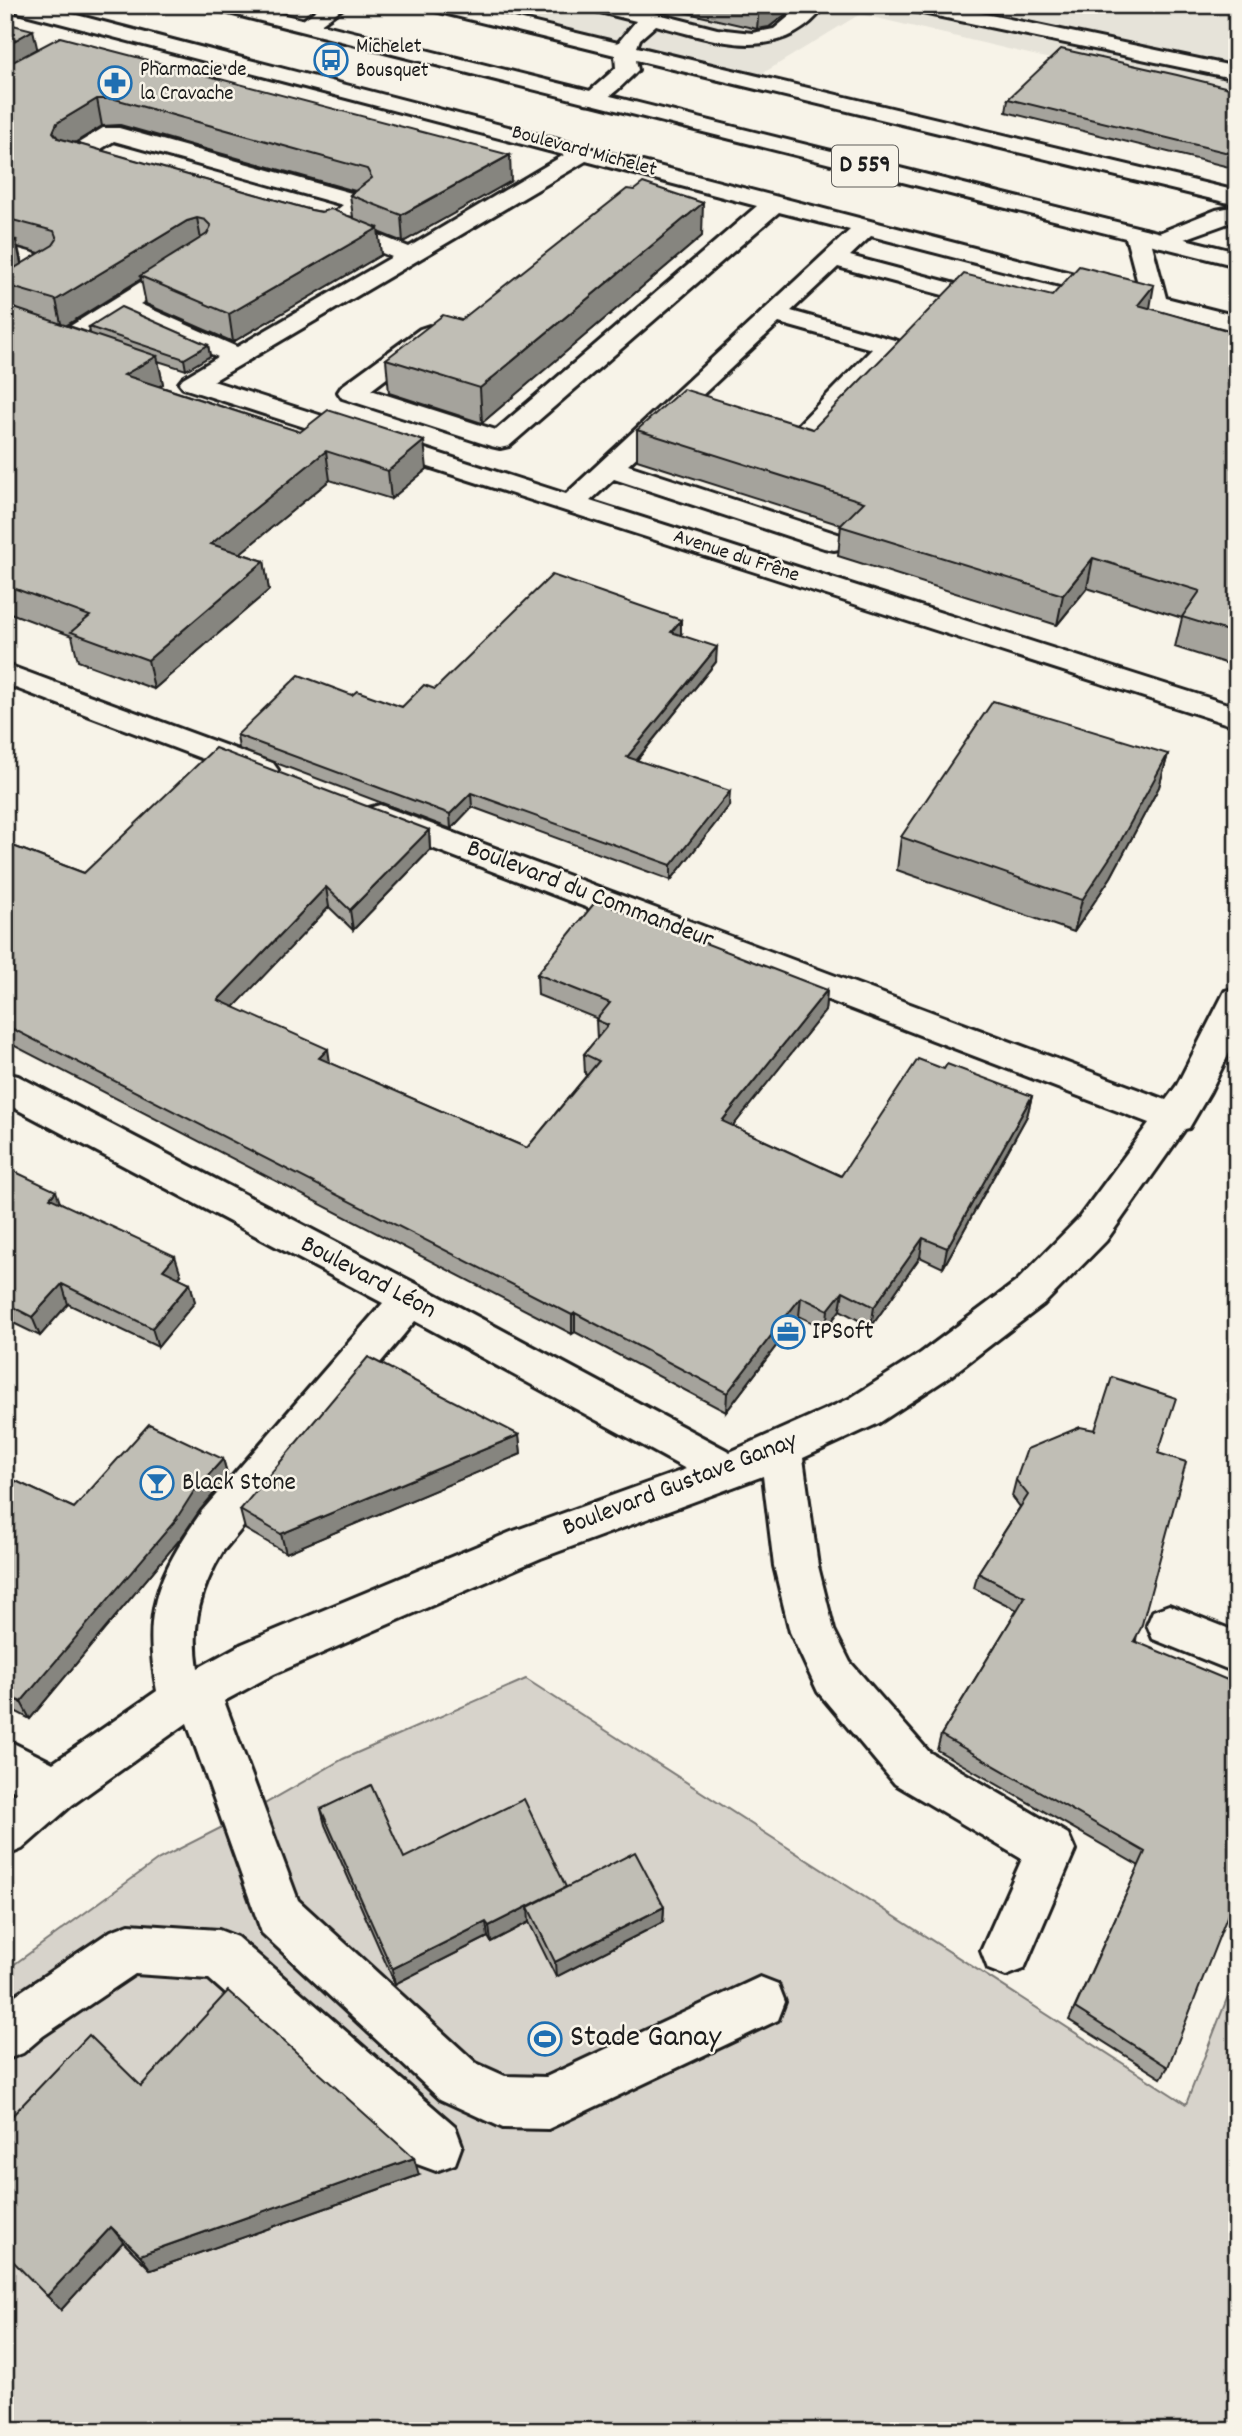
<svg xmlns="http://www.w3.org/2000/svg" width="1242" height="2436" font-family="Dekko,sans-serif">
  <style>
    .built { fill: #e6e3d9 }
    .green { fill: #d7d3cb; stroke: #7a7874; stroke-width: 2 }
    .lines { fill: none; stroke-linecap: round; stroke-linejoin: round }
    .minor-casing { stroke: #1c1c1c; stroke-width: 6 }
    .major-casing { stroke: #1c1c1c; stroke-width: 6 }
    .minor { fill: #f7f3e8; fill-rule: evenodd }
    .major { fill: #f7f3e8; fill-rule: evenodd }
    .wall { fill: #a5a39c; stroke: #1c1c1c; stroke-width: 2; fill-rule: evenodd }
    .shaded-wall { fill: #86857f; stroke: #1c1c1c; stroke-width: 2 }
    .building { fill: #c0beb5; stroke: #1c1c1c; stroke-width: 2 }
    .labels { text-anchor: middle; dominant-baseline: central; stroke-width: 5; stroke-linejoin: round; paint-order: stroke }
    .far-poi-label { font-size: 21px; fill: #1c1c1c; stroke: #f7f3e8; text-anchor: start }
    .far-street-label { font-size: 21px; fill: #1c1c1c; stroke: #f7f3e8 }
    .shield { fill: #f7f3e8; stroke: #5e5c59; stroke-width: 2 }
    .shield-label { font-size: 24px; font-weight: bold; fill: #1c1c1c }
    .street-label { font-size: 26px; fill: #1c1c1c; stroke: #f7f3e8 }
    .poi-label { font-size: 26px; fill: #1c1c1c; stroke: #f7f3e8; text-anchor: start }
    .near-poi-label { font-size: 32px; fill: #1c1c1c; stroke: #f7f3e8; text-anchor: start }
  </style>
  <rect width="100%" height="100%" fill="#f7f3e8"/>
  <filter id="ink" filterUnits="userSpaceOnUse"><feTurbulence type="fractalNoise" baseFrequency=".0143" numOctaves="2"/><feDisplacementMap in="SourceGraphic" scale="14" xChannelSelector="R" yChannelSelector="G"/><feConvolveMatrix kernelMatrix="1 2 1 2 8 2 1 2 1" color-interpolation-filters="sRGB"/></filter>
  <g filter="url(#ink)">
    <!-- built -->
    <path class="built" d="M471 5H1237V103L860 14 760 75Z"/>
    <!-- green -->
    <path class="green" d="M526 1679 1186 2104 1237 1973V2431H5V1971L159 1859 242 1817 343 1759Z"/>
    <g class="lines">
      <defs>
        <g id="minor">
          <path d="M5 5H38L1140 291 1125 234 1129 229H1145L1150 240 1154 235 1216 210 1237 206V220L1162 247 1154 245 1151 241 1166 298 1237 316V331L871 236 850 256 1008 298 1011 303 1008 308 999 310 838 267 791 311 898 341 902 346 809 444C796 447 757 438 750 427L754 421 763 419 795 428 872 349 779 323 628 465 844 536 848 542 844 548 834 550 824 548 614 479 590 501 1237 707V727L183 388 179 383 183 378 218 357 122 315 74 345 65 348 56 345 52 340 56 335 179 258 188 256 197 258 200 263 197 268 140 304 237 347 392 257 323 229 319 224 343 205 114 141 91 155 110 160 113 165 110 170 102 172 64 162 61 157 64 152 103 128H119L369 198 373 203 348 223 409 247 564 155 6 9ZM586 161 757 206 496 430 371 390 438 339 442 334 438 329 429 326 420 329 342 386 338 392 342 398 491 446 500 448 509 446 779 212 850 230 566 494 213 381Z"/>
          <path d="M323 5H347L312 30H298L295 26Z"/>
          <path d="M424 5H460L618 43 636 21 588 9 585 5H623L717 29 752 33 774 29 803 5H826C781 66 716 41 656 25L640 39 637 47 1237 191V205L636 60 638 70 634 74C621 86 604 107 585 103L582 98 616 68 615 55 427 9Z"/>
          <path d="M903 5H943L1237 67V79L913 11Z"/>
          <path d="M5 245 58 260 61 265 58 270 14 297 5 299V281L29 267 5 260Z"/>
          <path d="M5 664 273 763 278 770 273 777 262 780 251 777 5 684Z"/>
          <path d="M380 805 1166 1100 1177 1085 1225 991 1237 988V1037L1210 1092 1189 1128 1185 1129 1106 1241 1044 1304 949 1377 879 1423 803 1458 818 1566 834 1630 850 1662 929 1752 1068 1834 1075 1850 1024 1969 1006 1976 988 1969 981 1951 1022 1859 895 1784 818 1692 790 1632 774 1566 763 1476 541 1558 274 1674 224 1701 298 1900 476 2063 505 2076 546 2077 760 1977 778 1984 785 2002 778 2020 548 2129 503 2128 440 2099 262 1933 187 1723 72 1805 22 1849 5 1856V1802L16 1792 5 1786V1739L53 1763 157 1691C142 1611 157 1576 202 1511L383 1303 5 1103V1073L18 1076 424 1288 730 1452 849 1399 921 1353 1016 1282 1078 1219 1149 1123 369 824 364 816 369 808ZM415 1321 686 1469 511 1532 242 1644 198 1668C191 1624 200 1589 223 1551Z"/>
          <path d="M1169 1605 1237 1632V1673L1153 1639 1147 1625 1153 1611Z"/>
          <path d="M129 1924 219 1930 237 1937 455 2126 462 2145 455 2164 436 2171 417 2164 209 1979 135 1974 43 2036 23 2053 5 2060V2002L111 1931Z"/>
        </g>
        <path id="major" d="M210 5H245L1237 252V266L213 9Z"/>
      </defs>
      <!-- minor casing -->
      <use href="#minor" class="minor-casing"/>
      <!-- major casing -->
      <use href="#major" class="major-casing"/>
      <!-- minor -->
      <use href="#minor" class="minor"/>
      <!-- major -->
      <use href="#major" class="major"/>
    </g>
    <!-- wall -->
    <g class="wall">
      <path d="M653 5H798L769 27 757 29Z"/>
      <path d="M5 23 37 49 511 181 403 242 378 232 381 255 233 342 146 304 141 279 66 325 90 333 89 327 208 345 210 356 186 370 158 361 163 384 159 386 300 432 427 469 391 499 330 480 240 553 264 561 269 590 154 689 78 661 72 636 5 611ZM120 125 355 191 350 195 353 217 311 210 74 143 102 126ZM18 247 40 253 22 264Z"/>
      <path d="M1237 90V169L1006 112 1008 99Z"/>
      <path d="M702 236 482 423 389 393 386 359 461 320Z"/>
      <path d="M1052 296 1150 309 1237 333V667L1175 647 1182 618 1087 588 1057 625 838 556 841 525 637 460V430L813 429Z"/>
      <path d="M681 634 680 635 716 662 637 760 729 806 671 880 472 807 451 829 239 749 237 735 352 695 402 707 435 689Z"/>
      <path d="M1168 754 1159 787 1111 877 1074 932 897 870 901 837Z"/>
      <path d="M429 830 430 850 353 930 329 907 234 1007 330 1063 527 1148 587 1075 585 1074 584 1054 597 1039 596 1020 598 1019 538 995 537 974 827 990 825 1011 733 1126 841 1176 944 1069 1032 1096 1027 1116 943 1268 920 1257 871 1327 840 1310 826 1329 799 1316 726 1412 575 1332 572 1334 5 1041V843L84 873Z"/>
      <path d="M5 1167 60 1202 181 1275 178 1278 190 1283 195 1302 158 1347 68 1304 40 1336 5 1319Z"/>
      <path d="M519 1435 521 1454 286 1553 245 1529 240 1510Z"/>
      <path d="M1158 1453 1136 1641 1168 2067 1161 2078 1069 2020 1139 1866 937 1750 941 1735 1017 1610 974 1588 978 1573 1020 1507 1012 1496 1016 1480Z"/>
      <path d="M223 1459 228 1477 200 1510 181 1538 30 1719 5 1706V1476L74 1508Z"/>
      <path d="M321 1809 404 1858 566 1887 664 1907 663 1922 556 1977 529 1922 491 1942 488 1937 395 1984 325 1825Z"/>
      <path d="M141 2086 419 2175 151 2270 123 2242 61 2310 10 2118Z"/>
    </g>
    <!-- shaded-wall -->
    <g class="shaded-wall">
      <path d="M759 5H798L769 27 757 29Z"/>
      <path d="M33 30 39 56 5 75V46Z"/>
      <path d="M97 99 102 126 63 150 53 132 57 123Z"/>
      <path d="M510 155 511 181 403 242 401 215Z"/>
      <path d="M703 203 702 236 482 423 480 388Z"/>
      <path d="M197 218 202 245 140 276 141 279 62 328 56 300 187 221Z"/>
      <path d="M378 228 381 255 233 342 229 314Z"/>
      <path d="M16 240 22 268 5 279V247Z"/>
      <path d="M1154 285 1149 314 1138 305Z"/>
      <path d="M208 345 210 356 186 370 184 359Z"/>
      <path d="M157 356 163 384 130 403 124 375Z"/>
      <path d="M424 441 427 469 391 499 388 471Z"/>
      <path d="M326 451 330 480 216 573 211 544Z"/>
      <path d="M1093 558 1087 588 1057 625 1063 595Z"/>
      <path d="M264 561 269 590 154 689 148 660Z"/>
      <path d="M681 620V634L670 646 671 632Z"/>
      <path d="M717 647 716 662 627 772V757Z"/>
      <path d="M1168 754 1159 787 1111 877 1074 932 1082 900Z"/>
      <path d="M730 791 729 806 671 880V865Z"/>
      <path d="M471 793 472 807 451 829 450 814Z"/>
      <path d="M429 830 430 850 353 930 350 910Z"/>
      <path d="M326 887 329 907 222 1020 218 1000Z"/>
      <path d="M827 990 825 1011 721 1141 722 1121Z"/>
      <path d="M328 1049 331 1069 319 1058Z"/>
      <path d="M1032 1096 1027 1116 943 1268 947 1248Z"/>
      <path d="M56 1191 63 1211 50 1198Z"/>
      <path d="M923 1238 920 1257 871 1327 874 1307Z"/>
      <path d="M175 1256 181 1275 168 1290 163 1270Z"/>
      <path d="M190 1283 195 1302 158 1347 152 1328Z"/>
      <path d="M62 1284 68 1304 40 1336 32 1317Z"/>
      <path d="M843 1291 840 1310 826 1329 828 1310Z"/>
      <path d="M801 1297 799 1316 726 1412 727 1393Z"/>
      <path d="M575 1313V1332L572 1334V1315Z"/>
      <path d="M519 1435 521 1454 286 1553 281 1534Z"/>
      <path d="M223 1459 228 1477 200 1510 181 1538 30 1719 21 1702 194 1491Z"/>
      <path d="M566 1887 528 1907 529 1922 491 1942 489 1926Z"/>
      <path d="M664 1907 663 1922 556 1977 555 1962Z"/>
      <path d="M486 1922 488 1937 395 1984 392 1969Z"/>
      <path d="M414 2158 419 2175 151 2270 140 2255Z"/>
      <path d="M111 2227 123 2242 61 2310 47 2296Z"/>
    </g>
    <!-- building -->
    <g class="building">
      <path d="M5 23 33 30 5 46Z"/>
      <path d="M60 37 510 155 401 215 350 195 372 178 367 169 115 99H97L57 123 53 132 58 138 311 210 321 212 331 209 378 228 229 314 140 276 207 234 211 226 205 220 197 218 187 221 56 300 5 285V272H8L53 245 57 239 54 231 5 218V66Z"/>
      <path d="M1061 49 1177 75 1237 90V155L1008 99Z"/>
      <path d="M643 183 703 203 480 388 386 359 443 315 461 320 627 189 634 190Z"/>
      <path d="M5 237 16 240 5 247Z"/>
      <path d="M1079 266 1154 285 1138 305 1237 333V634L1182 617 1200 591 1093 558 1063 595 840 526 864 502 637 430 683 389 813 429 964 274 1052 296Z"/>
      <path d="M5 305 157 356 124 375 300 432 328 410 424 441 388 471 326 451 211 544 264 561 148 660 71 632 90 616 5 585Z"/>
      <path d="M121 307 208 345 184 359 89 327Z"/>
      <path d="M552 575 681 620 671 632 717 647 627 757 730 791 671 865 471 793 450 814 237 735 299 675 352 695 357 691 402 707 424 685 435 689Z"/>
      <path d="M993 701 1168 754 1119 844 1082 900 901 837Z"/>
      <path d="M215 748 429 830 350 910 326 887 218 1000 328 1049 319 1058 527 1148 599 1061 584 1054 608 1025 596 1020 610 1003 537 974 596 901 827 990 722 1121 841 1176 918 1059 944 1069 947 1064 1032 1096 947 1248 923 1238 874 1307 843 1291 828 1310 801 1297 727 1393 575 1313 572 1315 5 1025V843L84 873Z"/>
      <path d="M5 1167 56 1191 50 1198 175 1256 163 1270 190 1283 152 1328 62 1284 32 1317 5 1303Z"/>
      <path d="M368 1357 519 1435 281 1534 240 1510Z"/>
      <path d="M1112 1377 1176 1398 1158 1453 1186 1462 1141 1628 1134 1641 1237 1684V1891L1168 2067 1075 2008 1145 1852 941 1735 1025 1597 978 1573 1028 1495 1016 1480 1027 1449 1080 1427 1095 1430Z"/>
      <path d="M149 1424 223 1459 194 1491 175 1521 21 1702 5 1694V1476L74 1508Z"/>
      <path d="M371 1785 404 1858 524 1799 566 1887 489 1926 486 1922 392 1969 321 1809Z"/>
      <path d="M635 1852 664 1907 555 1962 528 1907Z"/>
      <path d="M228 1991 414 2158 140 2255 111 2227 47 2296 5 2253V2113L10 2118 89 2035 141 2086Z"/>
    </g>
  </g>
  <!-- icons -->
  <defs>
    <symbol id="bus-ring" viewBox="-11 -11 22 22"><circle r="9.5" fill="#f7f3e8" stroke="#1f6fb2" stroke-width="1.5"/><path d="M-5-6H5V4H4V6H2V4H-2V6H-4V4H-5ZM-3.5-4V0h7V-4ZM-3.5 1.2v1.5H-2V1.2ZM2 1.2v1.5H3.5V1.2Z" fill="#1f6fb2"/></symbol>
    <symbol id="pharmacy-ring" viewBox="-11 -11 22 22"><circle r="9.5" fill="#f7f3e8" stroke="#1f6fb2" stroke-width="1.5"/><path d="M-2-6h4v4h4v4h-4v4h-4v-4h-4v-4h4Z" fill="#1f6fb2"/></symbol>
    <symbol id="office-ring" viewBox="-11 -11 22 22"><circle r="9.5" fill="#f7f3e8" stroke="#1f6fb2" stroke-width="1.5"/><path d="M-6-3h4V-5.5h4V-3h4V5H-6ZM-1-4.5V-3h2v-1.5ZM-6 0V1H6V0Z" fill="#1f6fb2"/></symbol>
    <symbol id="bar-ring" viewBox="-11 -11 22 22"><circle r="9.5" fill="#f7f3e8" stroke="#1f6fb2" stroke-width="1.5"/><path d="M-6-5H6L.8 .8V4.5H3.5V6h-7V4.5H-.8V.8Z" fill="#1f6fb2"/></symbol>
    <symbol id="stadium-ring" viewBox="-11 -11 22 22"><circle r="9.5" fill="#f7f3e8" stroke="#1f6fb2" stroke-width="1.5"/><path d="M0-5a6.5 5 0 1 0 0 10a6.5 5 0 1 0 0-10ZM-3.5-1.8h7v3.6h-7Z" fill="#1f6fb2"/></symbol>
  </defs>
  <g fill-rule="evenodd">
    <use href="#bus-ring" x="312" y="41" width="38" height="38"/>
    <use href="#pharmacy-ring" x="96" y="64" width="38" height="38"/>
    <use href="#office-ring" x="769" y="1313" width="38" height="38"/>
    <use href="#bar-ring" x="138" y="1464" width="38" height="38"/>
    <use href="#stadium-ring" x="526" y="2020" width="38" height="38"/>
  </g>
  <g class="labels">
    <!-- far-poi labels -->
    <g class="far-poi-label">
      <text x="356" y="48">Michelet<tspan x="356" dy="24">Bousquet</tspan></text>
      <text x="140" y="71">Pharmacie de<tspan x="140" dy="24">la Cravache</tspan></text>
    </g>
    <!-- far-street labels -->
    <g class="far-street-label">
      <text transform="translate(584 152) rotate(15)">Boulevard Michelet</text>
      <text transform="translate(736 557) rotate(18)">Avenue du Frêne</text>
    </g>
    <!-- shield labels -->
    <rect class="shield" x="832" y="145.5" width="66" height="41" rx="5"/>
    <g class="shield-label">
      <text x="865" y="166">D 559</text>
    </g>
    <!-- street labels -->
    <g class="street-label">
      <text transform="translate(590 895) rotate(21)">Boulevard du Commandeur</text>
      <text transform="translate(368 1278) rotate(28)">Boulevard Léon</text>
      <text transform="translate(680 1485) rotate(-21)">Boulevard Gustave Ganay</text>
    </g>
    <!-- poi labels -->
    <g class="poi-label">
      <text x="812" y="1332">IPSoft</text>
      <text x="182" y="1483">Black Stone</text>
    </g>
    <!-- near-poi labels -->
    <g class="near-poi-label">
      <text x="570" y="2039">Stade Ganay</text>
    </g>
  </g>
  <!-- margin -->
  <rect width="1242" height="2436" fill="none" stroke="#f7f3e8" stroke-width="28"/>
  <rect x="14" y="14" width="1214" height="2408" fill="none" stroke="#1c1c1c" stroke-width="2.5" filter="url(#ink)"/>
</svg>
